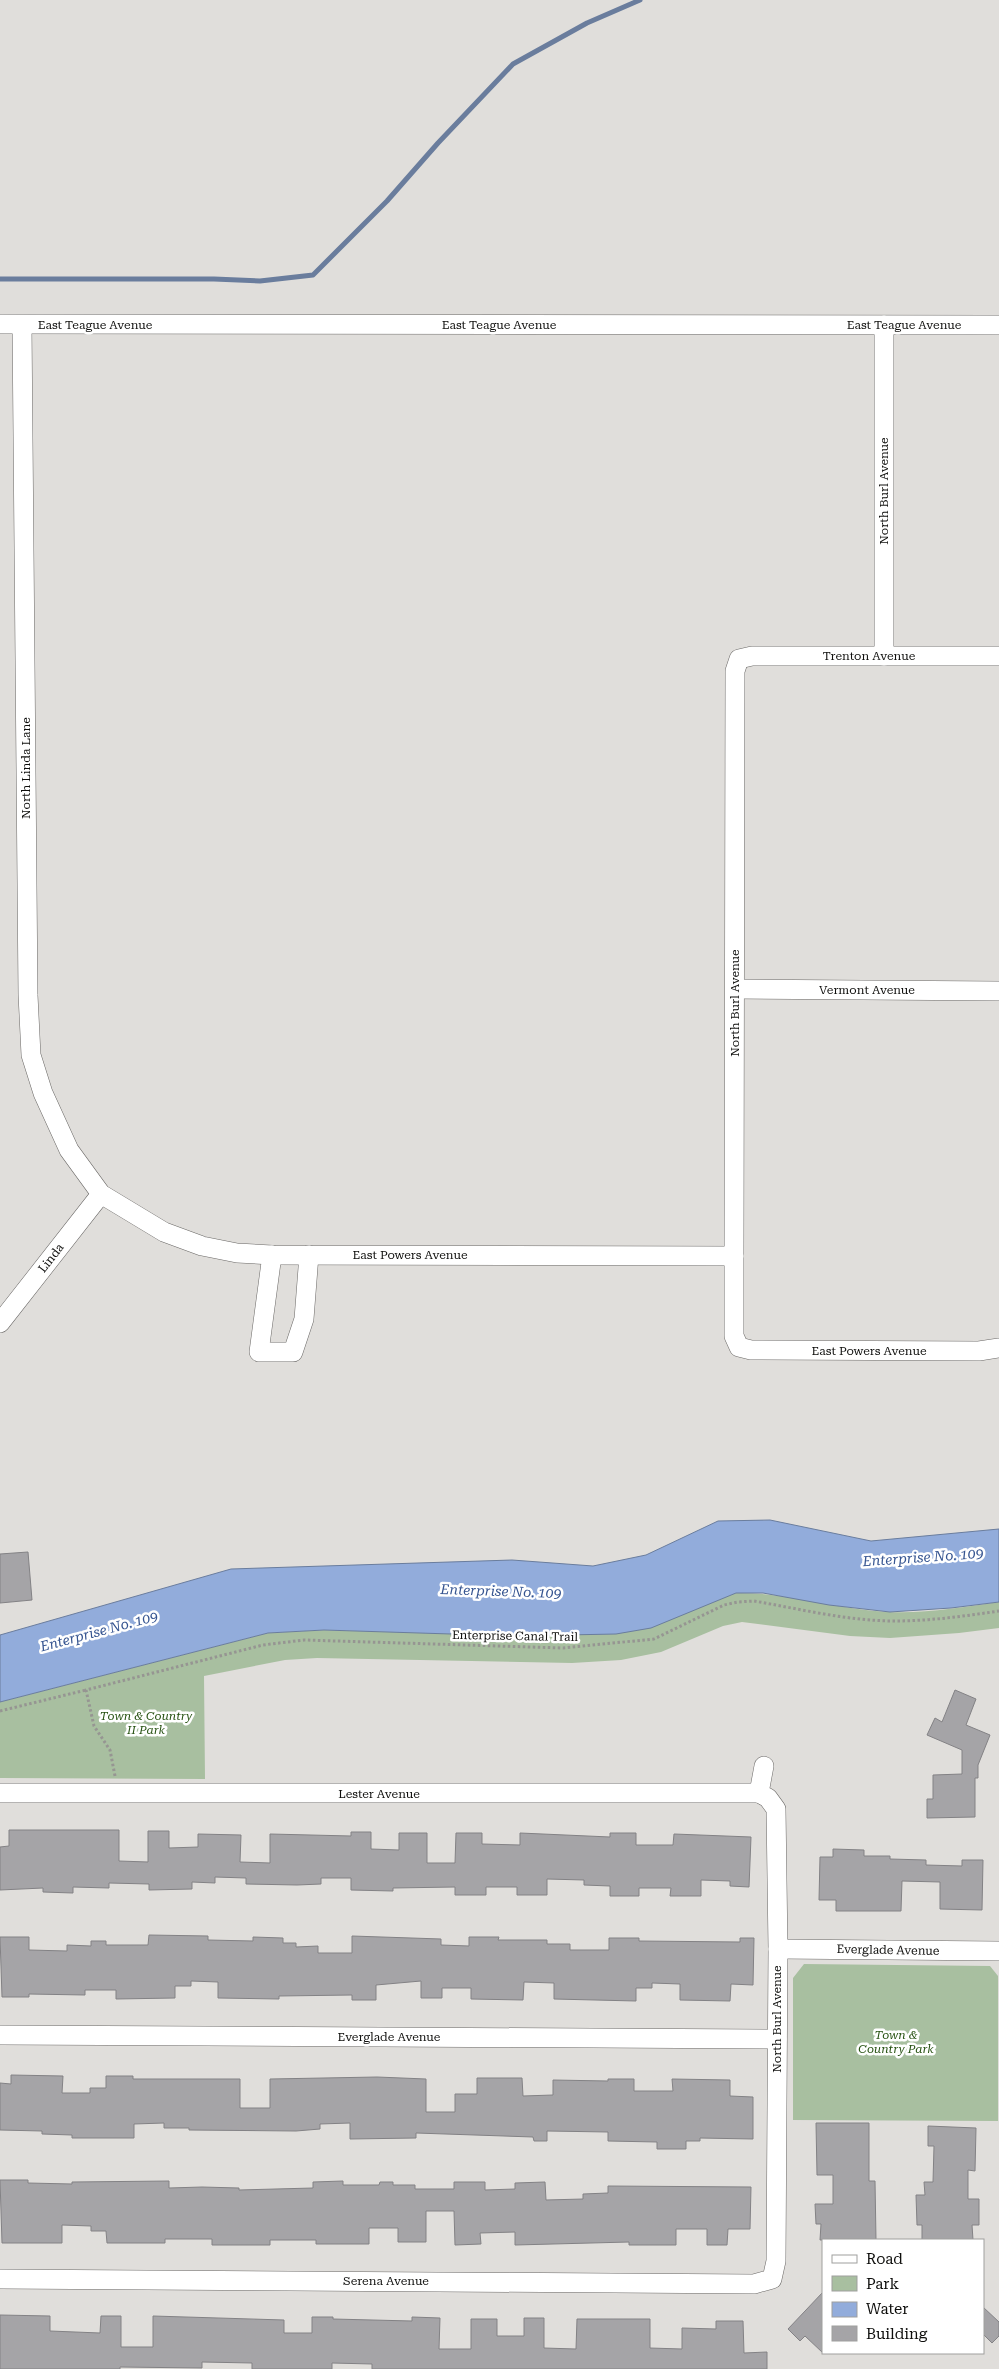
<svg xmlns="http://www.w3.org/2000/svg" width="999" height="2369" font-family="'Roboto Serif',serif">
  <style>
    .green { fill: #a8bfa0 }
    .water { fill: #92acdb; stroke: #6a7d9d }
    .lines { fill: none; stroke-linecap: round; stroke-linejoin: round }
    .stream { stroke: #6a7d9d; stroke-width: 5 }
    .building { fill: #a5a4a7; stroke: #838285 }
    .minor-casing { stroke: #6a6866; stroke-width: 20 }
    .path { stroke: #969592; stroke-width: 3; stroke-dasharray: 2.5 2.5; stroke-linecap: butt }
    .minor { stroke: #fff; stroke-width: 19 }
    .labels { text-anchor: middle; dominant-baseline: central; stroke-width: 5; stroke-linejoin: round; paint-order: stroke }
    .street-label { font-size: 12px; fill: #0e0e0c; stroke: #fff }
    .park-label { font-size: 12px; font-style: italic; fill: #275212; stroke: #fff }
    .water-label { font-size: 14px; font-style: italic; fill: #355490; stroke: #fff }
  </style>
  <rect width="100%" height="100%" fill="#e0dedb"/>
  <!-- green -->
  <g class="green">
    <path d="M736 1593C787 1592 836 1609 888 1612 924 1614 963 1607 999 1602V1628L959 1633 890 1638 850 1636 742 1622 723 1626 661 1652 621 1660 572 1663 317 1658 285 1660 204 1676 205 1779 0 1778V1702L268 1633 324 1630 571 1636 709 1603Z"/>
    <path d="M804 1964 990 1966 998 1976V2121L793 2120V1978Z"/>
  </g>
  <!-- water -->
  <path class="water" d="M770 1520 871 1541 999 1529V1602L951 1608 890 1612 829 1605 763 1593H736L651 1628 616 1634 514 1636 324 1630 268 1633 0 1702V1635L231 1569 512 1560 593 1566 646 1555 718 1521Z"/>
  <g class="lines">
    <!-- stream -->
    <path class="stream" d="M0 279H214L260 281 313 275 387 201 438 143 513 64 587 23 640 0"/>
  </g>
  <!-- building -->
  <g class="building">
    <path d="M28 1552 32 1600 0 1603V1554Z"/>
    <path d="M955 1690 976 1699 966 1725 990 1735 978 1765V1778H975V1817L927 1818V1799H933V1775L962 1774V1750L927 1735 935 1718 942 1722Z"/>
    <path d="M9 1830H119V1861L148 1862V1831H169V1848L198 1847V1834L241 1835 240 1862 270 1863V1834L351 1836V1832H371V1849L399 1850V1833H427V1863H455L456 1833H482V1844L520 1845V1833L610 1837V1833H636V1845H673L674 1834 751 1837 749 1887 730 1886V1881L701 1880V1896H670L671 1888H639V1896H610V1886L584 1885V1880L547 1879V1895H517V1887H486V1895H455V1887L393 1888V1891L351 1890V1878H321V1884L297 1885 246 1884V1878L215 1877V1883L192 1882V1889L149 1890V1884L109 1883V1888L73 1887V1893L43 1892V1888L0 1890V1847L9 1846Z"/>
    <path d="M833 1849 864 1850V1856H890V1859L926 1860V1865L962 1866V1860H983L982 1910 940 1909V1882L902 1881 901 1911H836V1900H819L820 1857H833Z"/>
    <path d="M149 1935 208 1936V1940L253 1941V1937L283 1938V1943H296V1947L318 1946V1953H352V1936L441 1939V1945L469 1946V1937H499L498 1940H547V1944H570V1950H609V1938H639V1941L740 1942V1938H754L753 1985 731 1984 730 2001 680 2000V1984L652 1983V1988H636V2001L554 1999V1983L524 1982 523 2000 471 1999V1988H442V1998H421V1981L376 1985V2000H352V1995L279 1996V1999L218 1998V1982L191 1981V1986H175V1998L116 1999V1990H85V1995L29 1994V1997H2L0 1937H29V1950L67 1951V1945L91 1946V1941H106V1945H148Z"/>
    <path d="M11 2075 63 2076 62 2093H90V2088H106V2076H133V2079H240V2108H270V2079L377 2077 426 2079V2112H455V2094H477V2078H522L523 2096 553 2095V2080L608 2081V2079H634V2091H673L672 2079 730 2080V2096L753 2097V2139L700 2138V2141H686V2149H657V2142L608 2141V2132L547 2131V2141H534L533 2137 416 2133V2138L350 2139V2123L320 2124V2129L296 2131 189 2130V2128H164V2123L134 2124V2138H72V2135L42 2134V2131L0 2130V2083L11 2084Z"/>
    <path d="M816 2123H869V2181H875L876 2240H820L821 2224H816L815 2204H833V2175H817Z"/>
    <path d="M928 2126 976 2128 975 2171 968 2170V2199H979V2225H972L973 2240H922V2225H917L916 2195H925L924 2182H933L934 2146H928Z"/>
    <path d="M0 2180H28V2183L72 2184V2182L169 2181V2188L202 2187 239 2188V2190L313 2188V2182L343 2181V2185H379L380 2182H393V2185H415V2189H454V2182H485V2190L515 2189V2183L545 2182 546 2200 583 2199V2194L608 2193V2186L751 2187 750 2229H728L727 2245H707V2229H676V2245H629V2242L515 2245V2232L480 2233 481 2244 455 2245 454 2211H426V2242H398V2228H369V2244H316V2240H270V2245H212V2239H165V2243H107L106 2231H91V2226L62 2225V2243H2Z"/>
    <path d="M823 2292V2353L805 2336 800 2341 788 2329Z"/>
    <path d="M983 2307 999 2322V2336L992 2343 983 2334Z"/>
    <path d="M0 2315 50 2316V2331L100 2333 101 2316H121V2347H153V2316L284 2320V2333H312V2317H333V2319L412 2321V2317L440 2318 439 2349H471V2319H497V2336H524V2318H544V2348L576 2349 577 2319H650V2348L682 2349V2328L716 2329V2321H743L744 2353 767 2352V2369H372V2364L332 2363V2369H252V2363L202 2362V2368L120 2367V2369H0Z"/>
  </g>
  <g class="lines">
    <defs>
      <g id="minor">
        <path d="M0 324 999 325"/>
        <path d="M22 325 28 995 31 1055 43 1093 69 1150 101 1194 164 1232 202 1246 237 1253 272 1255 734 1256"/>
        <path d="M884 325V656"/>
        <path d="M999 656H752L739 659 735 671 734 1256V1336L739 1347 751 1350 979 1351 999 1348"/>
        <path d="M735 989 999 991"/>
        <path d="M272 1255 259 1352H293L304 1319 309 1255"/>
        <path d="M0 1323 101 1194"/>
        <path d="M0 1793H759"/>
        <path d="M778 1949 999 1951"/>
        <path d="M0 2035 777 2039"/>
        <path d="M0 2279 754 2284 772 2279 776 2261 778 1949 776 1809 768 1798 759 1793 764 1766"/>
      </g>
    </defs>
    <!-- minor casing -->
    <use href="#minor" class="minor-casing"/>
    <!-- path -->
    <g class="path">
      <path d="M0 1711 86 1690"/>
      <path d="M115 1776 110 1750 94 1726 86 1690 263 1645 304 1640 563 1648 654 1639 724 1605 738 1602 754 1601C800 1609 848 1621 895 1621 930 1621 965 1616 999 1611"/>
    </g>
    <!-- minor -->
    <use href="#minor" class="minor"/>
  </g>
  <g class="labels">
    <!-- street labels -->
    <g class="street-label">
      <text x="95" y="325">East Teague Avenue</text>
      <text x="499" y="325">East Teague Avenue</text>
      <text x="904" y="325">East Teague Avenue</text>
      <text transform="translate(884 491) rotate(-90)">North Burl Avenue</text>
      <text x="869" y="656">Trenton Avenue</text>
      <text transform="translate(26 768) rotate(-90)">North Linda Lane</text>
      <text x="867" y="990">Vermont Avenue</text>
      <text transform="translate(735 1003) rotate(-90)">North Burl Avenue</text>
      <text x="410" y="1255">East Powers Avenue</text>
      <text transform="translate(51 1258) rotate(-52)">Linda</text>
      <text x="869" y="1351">East Powers Avenue</text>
      <text transform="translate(515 1636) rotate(1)">Enterprise Canal Trail</text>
      <text x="379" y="1794">Lester Avenue</text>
      <text transform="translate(888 1950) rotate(1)">Everglade Avenue</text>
      <text transform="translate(777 2019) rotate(-90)">North Burl Avenue</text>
      <text x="389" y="2037">Everglade Avenue</text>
      <text x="386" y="2281">Serena Avenue</text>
    </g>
    <!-- park labels -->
    <g class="park-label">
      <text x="146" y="1716">Town &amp; Country<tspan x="146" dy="14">II Park</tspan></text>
      <text x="896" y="2035">Town &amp;<tspan x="896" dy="14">Country Park</tspan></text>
    </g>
    <!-- water labels -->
    <g class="water-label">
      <text transform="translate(923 1557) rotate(-4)">Enterprise No. 109</text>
      <text transform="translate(501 1591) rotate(2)">Enterprise No. 109</text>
      <text transform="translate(99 1631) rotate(-15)">Enterprise No. 109</text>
    </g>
  </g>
  <!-- legend -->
  <rect x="822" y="2239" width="162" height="115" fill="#ffffff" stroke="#9f9f9e"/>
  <rect x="832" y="2255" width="25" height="8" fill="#ffffff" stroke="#9f9f9e"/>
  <text x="866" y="2264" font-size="15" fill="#0e0e0c">Road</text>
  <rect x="832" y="2276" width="25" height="15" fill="#a8bfa0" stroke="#9f9f9e"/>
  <text x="866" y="2289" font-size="15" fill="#0e0e0c">Park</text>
  <rect x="832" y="2302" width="25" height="15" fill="#92acdb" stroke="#9f9f9e"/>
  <text x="866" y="2314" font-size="15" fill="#0e0e0c">Water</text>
  <rect x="832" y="2326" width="25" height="15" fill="#a5a4a7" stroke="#9f9f9e"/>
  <text x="866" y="2339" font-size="15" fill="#0e0e0c">Building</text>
</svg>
